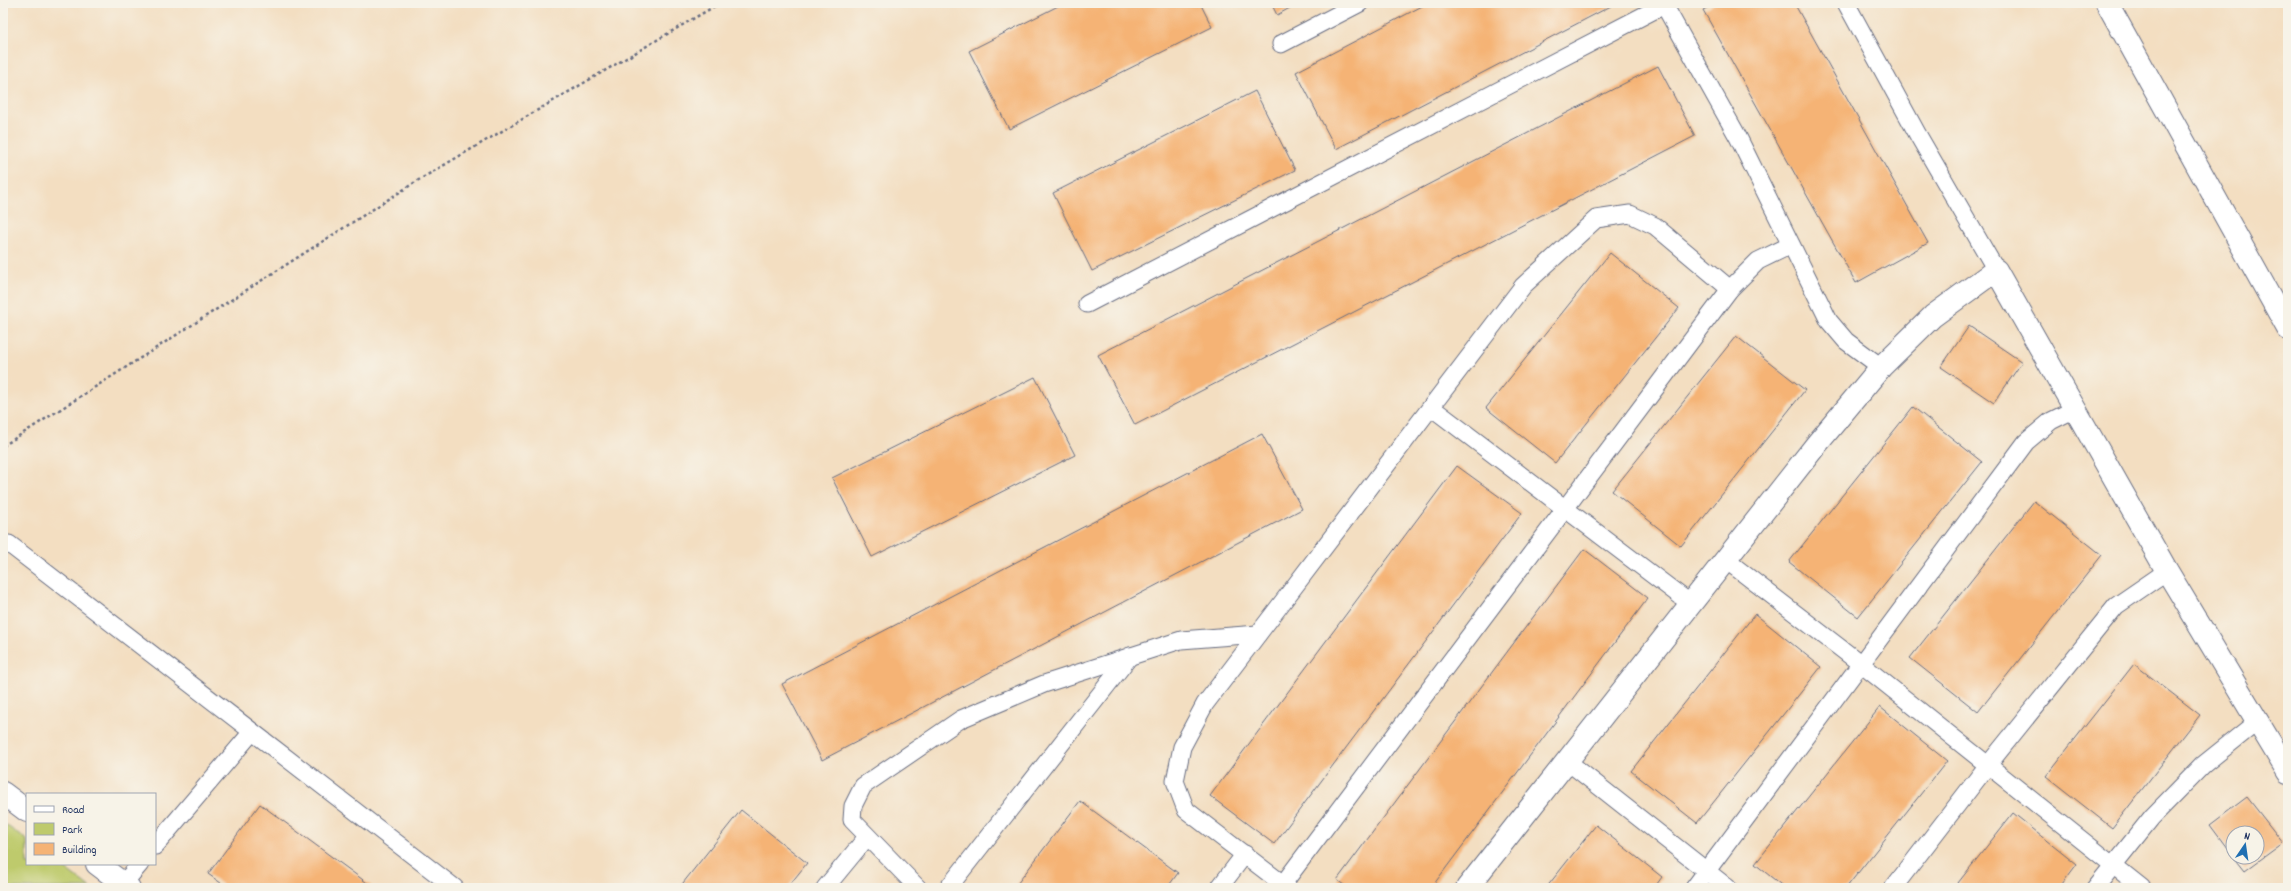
<svg xmlns="http://www.w3.org/2000/svg" width="2291" height="891" font-family="Dekko,sans-serif">
  <style>
    .green { fill: #beca6c; stroke: #6c7c65 }
    .building { fill: #f5b375 }
    .lines { fill: none; stroke-linecap: round; stroke-linejoin: round }
    .service-casing { stroke: #676c81; stroke-width: 19 }
    .minor-casing { stroke: #676c81; stroke-width: 24 }
    .path { stroke: #676c81; stroke-width: 2.5; stroke-dasharray: 3 3; stroke-linecap: butt }
    .service { stroke: #fff; stroke-width: 17 }
    .minor { stroke: #fff; stroke-width: 22 }
  </style>
  <rect width="100%" height="100%" fill="#f7f3e8"/>
  <filter id="ink" filterUnits="userSpaceOnUse"><feTurbulence type="fractalNoise" baseFrequency=".025" numOctaves="2"/><feDisplacementMap in="SourceGraphic" scale="8" xChannelSelector="R" yChannelSelector="G"/><feConvolveMatrix kernelMatrix="1 2 1 2 8 2 1 2 1" color-interpolation-filters="sRGB"/></filter>
  <filter id="wash" filterUnits="userSpaceOnUse"><feTurbulence type="fractalNoise" baseFrequency=".012" numOctaves="4" result="noise"/><feDisplacementMap in="SourceGraphic" scale="16" xChannelSelector="R" yChannelSelector="G"/><feGaussianBlur stdDeviation="0.9" result="paint"/><feColorMatrix in="noise" values="0 0 0 0 0 0 0 0 0 0 0 0 0 0 0 0 0 1.4 0 .05"/><feComposite in="paint" operator="in"/></filter>
  <g filter="url(#wash)">
    <rect width="100%" height="100%" fill="#f3dec1"/>
    <!-- green -->
    <path class="green" d="M3 823 27 840V864H59L91 888H3Z"/>
    <g id="blocks">
      <!-- building -->
      <g class="building">
        <path d="M1064 3H1200L1212 27 1009 129 969 51Z"/>
        <path d="M1271 3H1299L1277 15Z"/>
        <path d="M1428 3H1610L1611 6 1336 149 1296 72Z"/>
        <path d="M1716 3H1794L1928 243 1856 283 1703 10Z"/>
        <path d="M1658 66 1695 136 1135 425 1098 355Z"/>
        <path d="M1255 91 1295 170 1092 271 1053 193Z"/>
        <path d="M1610 253 1679 308 1555 463 1486 408Z"/>
        <path d="M1969 326 2022 362 1994 403 1941 367Z"/>
        <path d="M1736 336 1805 390 1681 546 1612 491Z"/>
        <path d="M1035 377 1075 455 872 557 832 478Z"/>
        <path d="M1913 407 1982 462 1858 617 1789 562Z"/>
        <path d="M1262 434 1302 509 822 760 782 684Z"/>
        <path d="M1457 466 1522 513 1274 844 1210 796Z"/>
        <path d="M2034 501 2102 555 1978 712 1910 658Z"/>
        <path d="M1584 549 1648 598 1431 888H1348L1337 880Z"/>
        <path d="M1755 614 1821 667 1697 823 1631 771Z"/>
        <path d="M2134 664 2200 715 2112 828 2046 776Z"/>
        <path d="M1880 707 1947 761 1846 888H1785L1755 864Z"/>
        <path d="M2247 797 2283 843 2245 871 2234 857H2257V833H2233V856L2210 825Z"/>
        <path d="M1080 801 1178 873 1167 888H1014Z"/>
        <path d="M260 804 374 888H228L208 874Z"/>
        <path d="M741 810 807 863 787 888H679Z"/>
        <path d="M2013 813 2077 864 2059 888H1954Z"/>
        <path d="M1596 825 1662 877 1654 888H1546Z"/>
      </g>
    </g>
  </g>
  <g filter="url(#ink)">
    <use href="#blocks" fill-opacity="0" stroke="#676c81" stroke-width="1"/>
    <g class="lines">
      <defs>
        <g id="service">
          <path d="M1663 3 1738 137 1829 321 1846 341 1881 367"/>
          <path d="M1846 3 1918 135 1996 270"/>
          <path d="M1281 44 1360 3"/>
          <path d="M1087 304 1664 5"/>
          <path d="M1431 407 1691 604"/>
          <path d="M9 544 455 888"/>
          <path d="M1726 560 1861 664 2142 888"/>
          <path d="M1567 761 1728 888"/>
          <path d="M155 846 252 732"/>
          <path d="M123 884 140 864"/>
          <path d="M1283 884 1730 289 1758 261 1791 245"/>
          <path d="M825 888 867 837"/>
          <path d="M918 888 852 820 853 806 863 786 961 719 1044 684 1181 640 1258 634"/>
          <path d="M948 888 1130 656"/>
          <path d="M1219 888 1245 854"/>
          <path d="M1288 888 1186 810 1175 781 1182 747 1205 704 1523 286 1596 219 1630 214 1655 226 1730 289"/>
          <path d="M1694 888 2026 442 2051 421 2075 409"/>
          <path d="M1893 888 1988 765 2116 606 2167 571"/>
          <path d="M2095 888 2152 817 2203 765 2258 721"/>
        </g>
        <g id="minor">
          <path d="M2107 3 2288 329"/>
          <path d="M3 793 27 811"/>
          <path d="M97 864 129 888"/>
          <path d="M1467 888 1816 445 1881 367 1933 316 1996 270 2167 571 2288 772"/>
        </g>
      </defs>
      <!-- service casing -->
      <use href="#service" class="service-casing"/>
      <!-- minor casing -->
      <use href="#minor" class="minor-casing"/>
      <!-- path -->
      <path class="path" d="M3 446 417 181 720 3"/>
      <!-- service -->
      <use href="#service" class="service"/>
      <!-- minor -->
      <use href="#minor" class="minor"/>
    </g>
  </g>
  <!-- margin -->
  <rect width="2291" height="891" fill="none" stroke="#f7f3e8" stroke-width="16"/>
  <!-- legend -->
  <rect x="26" y="793" width="130" height="72" fill="#f7f3e8" stroke="#9fa5b1"/>
  <rect x="34" y="806" width="20" height="6" fill="#ffffff" stroke="#9fa5b1"/>
  <text x="62" y="813" font-size="12" fill="#1b2f5e">Road</text>
  <rect x="34" y="823" width="20" height="12" fill="#beca6c" stroke="#9fa5b1"/>
  <text x="62" y="833" font-size="12" fill="#1b2f5e">Park</text>
  <rect x="34" y="843" width="20" height="12" fill="#f5b375" stroke="#9fa5b1"/>
  <text x="62" y="853" font-size="12" fill="#1b2f5e">Building</text>
  <!-- north arrow -->
  <g transform="translate(2245 845) rotate(13)"><circle r="19" fill="#f7f3e8" stroke="#9fa5b1"/>
  <path d="M0-3L7 15L0 10L-7 15Z" fill="#1f6fb2"/>
  <text y="-6" font-size="11" font-weight="bold" text-anchor="middle" fill="#1b2f5e">N</text>
  </g>
</svg>
